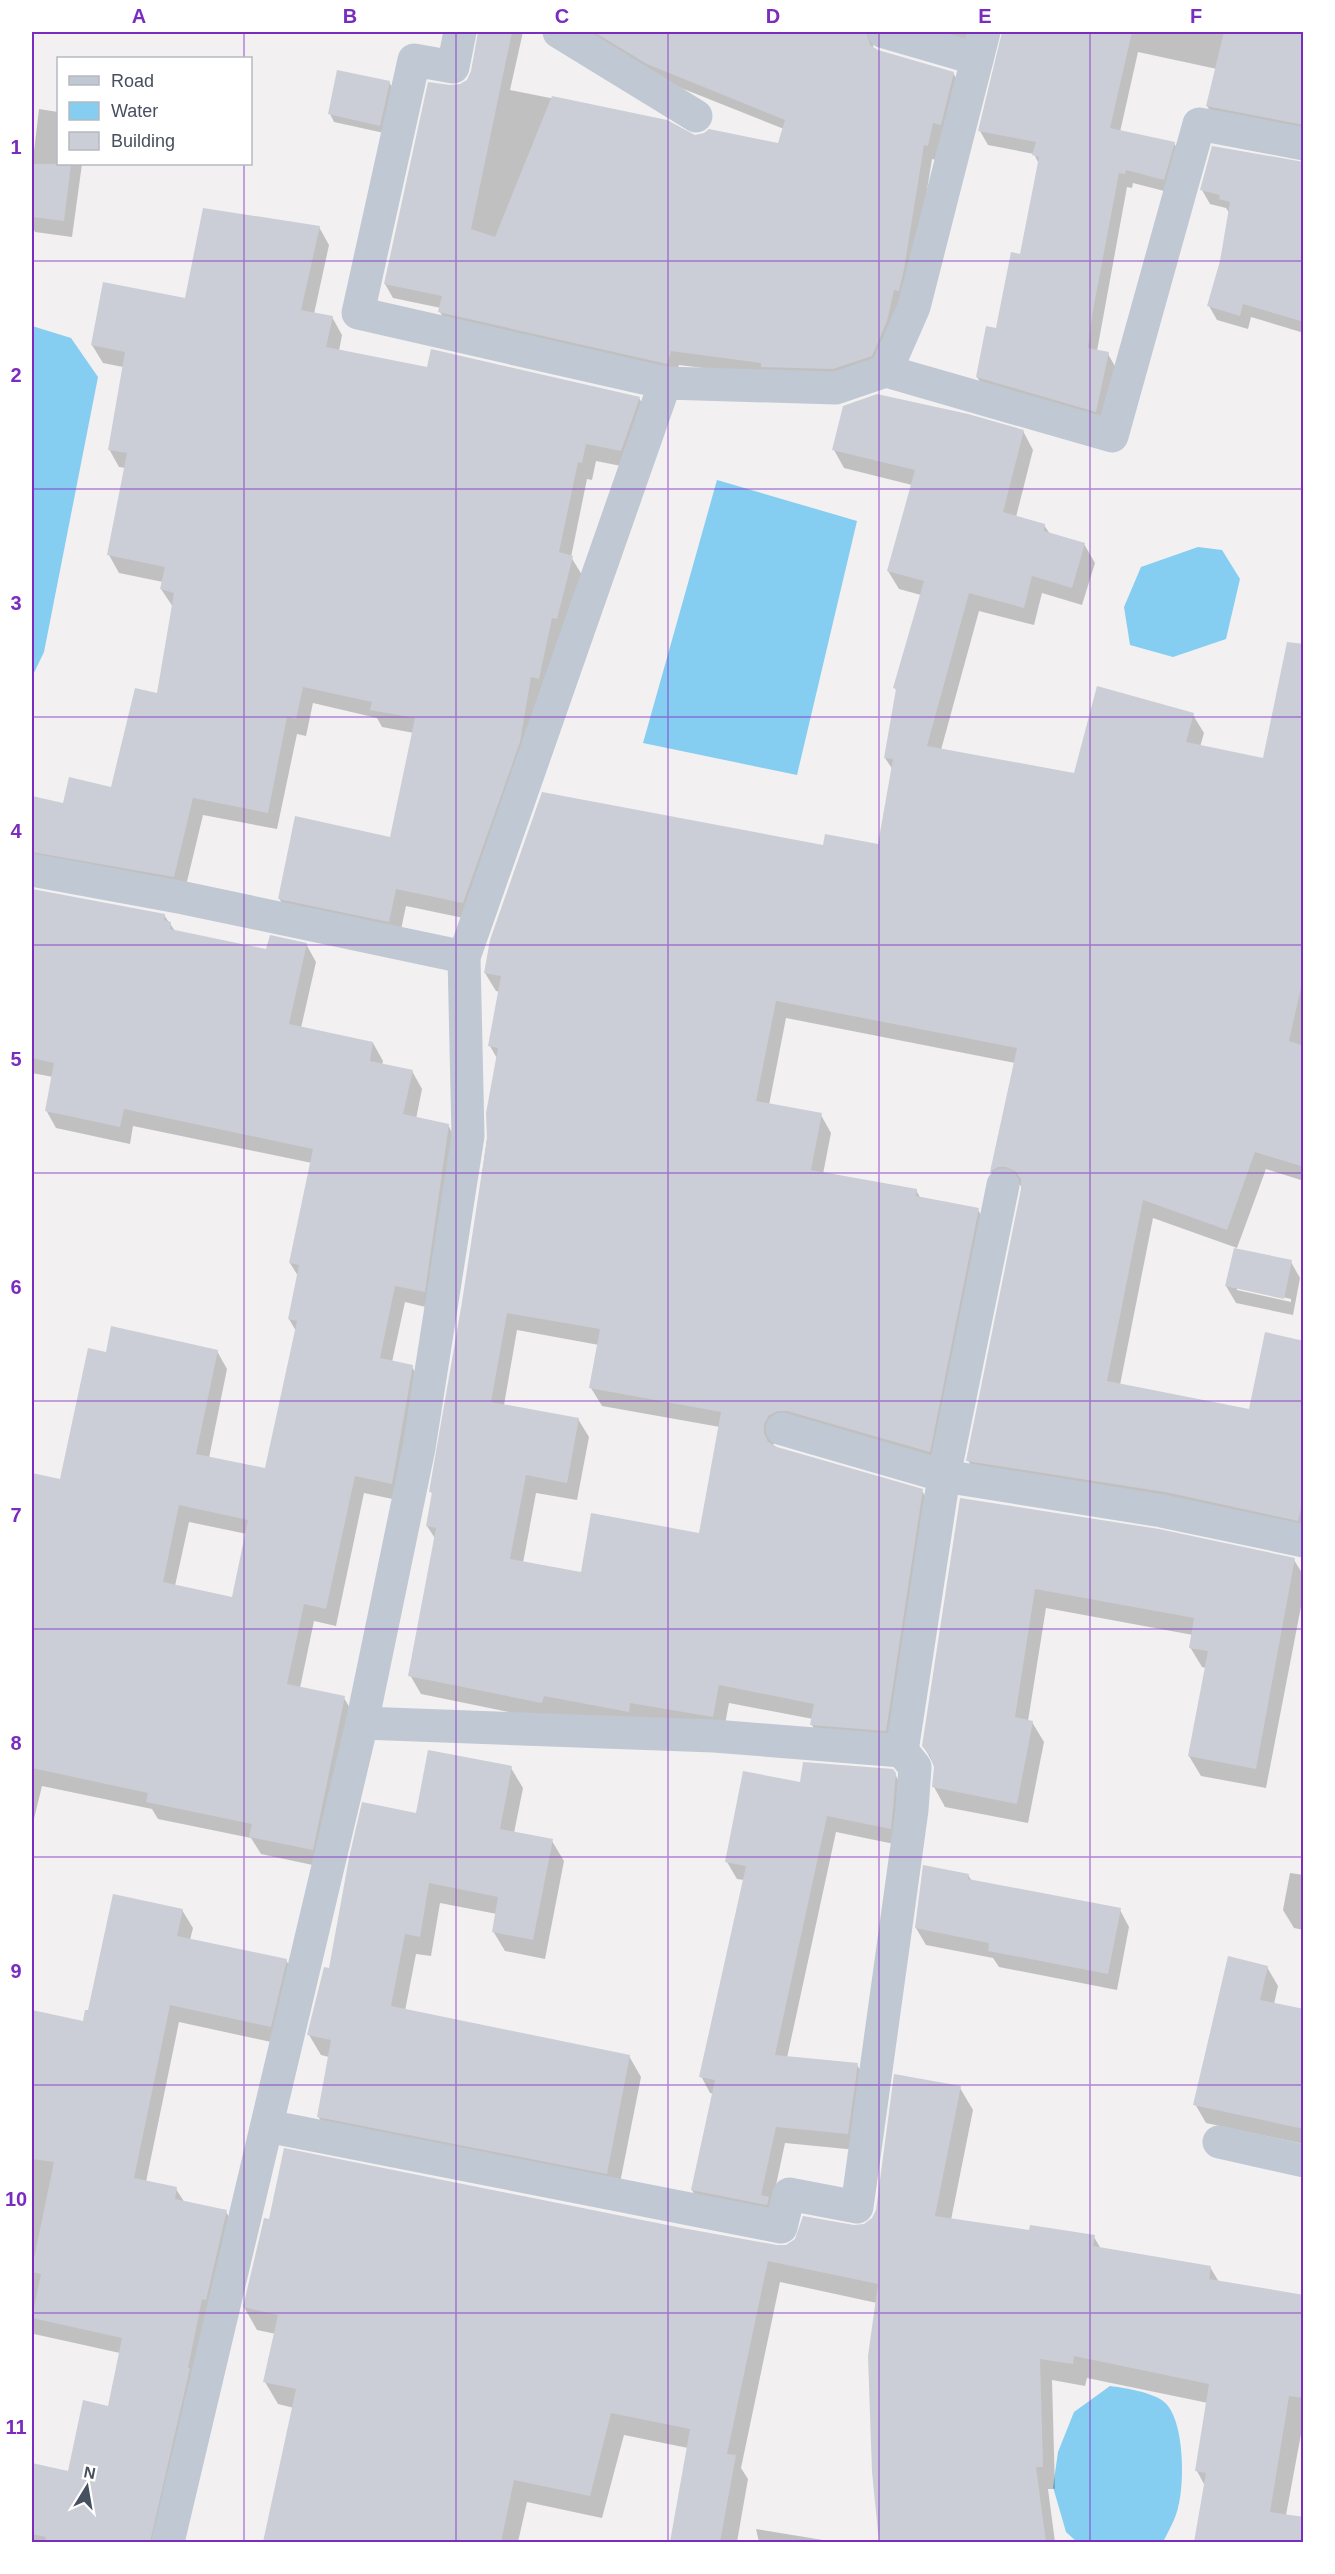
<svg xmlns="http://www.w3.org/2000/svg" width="1335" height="2574" font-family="Arial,sans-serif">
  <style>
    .water { fill: #86cdf2 }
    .shadow { fill: #0003; fill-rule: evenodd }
    .building { fill: #cbced6; fill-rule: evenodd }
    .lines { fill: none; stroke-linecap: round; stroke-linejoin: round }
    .minor { stroke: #c0c8d3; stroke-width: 33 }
    .grid { fill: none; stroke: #7b2cbf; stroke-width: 1.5; stroke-opacity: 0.55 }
    .neatline { fill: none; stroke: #7b2cbf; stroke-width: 2 }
    .grid-label { font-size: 20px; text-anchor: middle; font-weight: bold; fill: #7b2cbf }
  </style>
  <rect width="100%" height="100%" fill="#f2f0f0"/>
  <!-- water -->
  <g class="water">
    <path d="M32 326 71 338 98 377 44 652 32 677Z"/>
    <path d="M717 480 857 521 797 775 643 743Z"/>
    <path d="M1198 547 1222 550 1240 579 1226 639 1173 657 1130 645 1124 607 1141 567Z"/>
    <path d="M1110 2386C1125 2388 1151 2392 1163 2401 1185 2417 1185 2485 1178 2508 1175 2520 1168 2532 1163 2542H1077L1066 2532 1053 2487 1058 2452 1074 2412Z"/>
  </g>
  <!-- shadow -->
  <g class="shadow">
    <path d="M480 32H523L510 90 666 121 695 136 779 144 784 129 656 78 581 32H783L773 74 813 85 829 32H881L874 41 873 48 878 51 953 73 962 87 936 160 932 159 912 284 880 370 768 376 679 365 675 378 448 326 440 312 441 308 393 298 385 284 459 86 468 81 473 71Z"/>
    <path d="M911 32H981L972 49Z"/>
    <path d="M1004 32H1304V137L1216 120 1207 106 1217 69 1138 52 1120 132 1174 143 1182 157 1172 193 1133 183 1132 188 1127 187 1097 351 1108 354 1116 368 1104 425 986 391 977 377 997 330 1021 256 1039 164 1034 154 988 145 980 131Z"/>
    <path d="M389 82 394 90 384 133 334 122 330 114Z"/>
    <path d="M39 109 58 112V164H82L72 237 35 232 32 226V168Z"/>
    <path d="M1304 164V333L1251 317 1248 329 1217 320 1209 306 1222 261 1230 214 1226 208 1210 204 1202 190Z"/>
    <path d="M319 227 329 245 314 314 332 317 342 335 339 351 428 368 639 398 649 415 631 468 596 461 592 480 587 479 571 557 582 575 473 920 406 906 399 939 289 916 279 898 391 839 414 733 382 727 377 718 313 703 306 736 297 734 277 829 203 815 184 894 32 873V798L64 805 112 789 158 695 173 607 161 589 163 582 119 573 109 555 126 468 119 467 109 449 123 367 103 363 92 345 186 300Z"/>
    <path d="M1023 431 1033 450 1016 517 1044 525 1050 534 1084 544 1095 563 1082 605 1042 593 1034 625 979 611 941 750 1075 775 1193 715 1204 733 1200 747 1264 759 1304 704V1181L1266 1169 1237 1248 1153 1218 1120 1385 1250 1411 1304 1342V1537L978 1479 968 1460 1023 1187 1018 1184 1001 1189 991 1172 1015 1063 786 1018 769 1105 821 1115 831 1133 823 1174 916 1190 921 1199 978 1210 989 1228 940 1470 780 1433 774 1443 773 1447 922 1491 933 1509 896 1749 822 1743 812 1725 813 1719 729 1703 723 1735 552 1721 421 1694 410 1675 436 1540 427 1526 433 1495 431 1492 464 1302 498 1060 490 1046 500 992 496 991 485 973 824 846H880L893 770 885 758 897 692 895 688 921 595 899 589 888 571 912 485 844 468 834 450ZM517 1330 599 1345 591 1388 602 1406 720 1427 700 1534 582 1574 523 1563 536 1493 577 1500 589 1437 578 1419 504 1405Z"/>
    <path d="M32 890 164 915 175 931 268 951 306 944 316 962 301 1028 373 1043 383 1061 382 1065 412 1071 422 1089 416 1119 448 1125 458 1143 434 1309 405 1302 392 1362 412 1367 422 1384 402 1501 364 1493 336 1626 314 1621 300 1688 344 1698 354 1715 322 1867 261 1854 251 1838 158 1819 152 1809 42 1786 32 1827V1474L61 1481 107 1354 217 1351 227 1369 209 1458 266 1470 296 1331 289 1319 298 1276 290 1263 312 1163 133 1126 130 1144 56 1128 46 1110 53 1077 32 1073ZM189 1522 247 1534 233 1598 175 1586Z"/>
    <path d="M1291 1262 1300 1278 1293 1315 1236 1303 1226 1286ZM1237 1287 1291 1299V1302L1237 1290Z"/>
    <path d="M961 1499 1294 1560 1304 1576V1591L1266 1788 1201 1776 1189 1756 1206 1668 1202 1667 1190 1647 1193 1635 1046 1608 1028 1721 1032 1722 1044 1742 1028 1823 945 1807 934 1787 935 1767 923 1745Z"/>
    <path d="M511 1768 523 1788 514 1833 552 1841 564 1861 545 1959 505 1951 493 1931 497 1914 440 1903 431 1956 416 1954 405 2011 629 2056 641 2077 618 2193 330 2137 318 2116 329 2057 321 2055 309 2035 331 1970 417 1815Z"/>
    <path d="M895 1774 904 1791 899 1845 836 1832 787 2058 857 2065 867 2081 857 2150 785 2143 772 2204 778 2215 702 2207 692 2190 714 2094 710 2093 701 2076 744 1880 737 1879 727 1862 801 1783Z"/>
    <path d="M1290 1873 1304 1875V1930L1294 1928 1283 1910Z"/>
    <path d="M968 1875 972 1881 1120 1910 1129 1927 1117 1990 999 1967 993 1958 926 1945 916 1928Z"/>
    <path d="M182 1910 193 1928 190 1940 286 1960 296 1978 280 2044 179 2022 146 2182 176 2189 185 2203 226 2212 236 2229 162 2542H32V2465L69 2473 110 2407 120 2353 34 2334 32 2347V2011L84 2022 89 2012Z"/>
    <path d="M1267 1967 1278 1986 1274 2004 1304 2011V2144L1206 2123 1195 2104Z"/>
    <path d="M960 2088 973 2110 951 2220 1030 2231 1094 2237 1101 2249 1210 2267 1219 2282 1304 2297V2418L1286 2515 1304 2518V2542H1196L1205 2486 1197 2471 1208 2403 1087 2378 1085 2386 1052 2380 1055 2489H1048L1055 2542H880L874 2472 877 2303 780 2282 741 2468 748 2479 737 2542H671L688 2448 624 2435 602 2518 527 2502 518 2542H265L294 2408 278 2404 265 2382 276 2334 257 2330 244 2307 787 2246 865 2226 873 2219Z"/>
    <path d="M756 2529 835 2542H759Z"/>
  </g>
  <!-- building -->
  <g class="building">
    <path d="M478 32H512L471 229 495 237 552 96 667 120 695 135 704 133 709 129 778 143 785 120 647 64 594 32H866L870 45 878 50 954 72 941 125 933 123 928 146 924 145 904 269 899 291 894 290 887 321 872 356 833 369 761 367V363L671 351 667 364 438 312 442 296 384 284 428 82 450 85 460 84 467 80 471 71Z"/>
    <path d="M1002 32H1132L1110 128 1175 142 1164 180 1126 170 1125 174 1119 173 1093 310 1088 348 1109 352 1096 412 976 377 986 326 996 328 1011 252 1020 254 1039 157 1032 155 1036 142 978 131Z"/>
    <path d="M1224 32H1304V125L1206 106Z"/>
    <path d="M337 70 390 81 380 126 328 114Z"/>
    <path d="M1212 146 1304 162V322L1243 304 1240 316 1207 306 1220 261 1230 202 1219 199 1220 195 1200 190Z"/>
    <path d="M32 164H71L64 221 32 217Z"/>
    <path d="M203 208 320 226 301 310 333 316 326 347 427 367 431 349 640 397 621 451 586 444 582 463 578 462 559 552 573 556 557 619 552 618 539 679 531 677 520 742 463 903 396 889 389 922 278 899 295 816 390 837 415 718 370 710 372 702 303 687 296 719 287 717 268 813 193 798 174 877 32 852V796L63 803 69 777 111 787 135 688 157 693 174 593 160 589 165 567 107 555 127 453 108 450 125 352 91 345 103 282 185 298Z"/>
    <path d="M877 394 968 414 1024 430 1003 512 1045 524 1044 531 1085 543 1072 588 1032 576 1024 608 969 593 927 746 1074 773 1097 686 1194 713 1186 742 1263 758 1287 642 1304 644V974L1289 1041 1304 1046V1167L1255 1152 1227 1230 1143 1200 1107 1381 1249 1409 1265 1332 1304 1341V1495L1298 1521 1165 1492 966 1461 1021 1189V1179L1015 1171 1006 1167H998L990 1172 1017 1048 776 1001 756 1101 822 1113 811 1170 917 1189 916 1196 979 1208 930 1452 787 1411H778L769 1415 764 1424V1433L768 1442 777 1447 923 1489 886 1731 810 1725 814 1704 719 1685 713 1717 630 1703 629 1712 544 1696 542 1703 408 1676 436 1528 426 1526 432 1492H429L462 1302 487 1139 486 1113 498 1048 488 1046 501 976 484 973 490 940 542 792 823 845 825 834 878 844 893 759 884 758 896 689 893 688 924 581 887 571 915 470 832 450 843 406ZM507 1313 600 1329 589 1388 721 1412 699 1533 591 1513 581 1572 510 1559 526 1475 567 1483 579 1418 491 1402Z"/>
    <path d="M32 889 165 914 164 920 171 922 170 929 266 949 270 935 307 943 289 1024 373 1042 370 1061 413 1070 403 1114 449 1124 425 1292 395 1286 380 1358 413 1365 392 1484 355 1476 326 1609 304 1604 287 1684 345 1696 313 1850 249 1837 252 1824 146 1802 148 1793 32 1768V1473L60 1479 88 1348 106 1352 111 1326 218 1350 196 1454 265 1468 297 1321 288 1319 299 1265 289 1263 313 1149 124 1109 120 1127 45 1111 54 1063 32 1058ZM179 1505 248 1520 232 1597 163 1582Z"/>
    <path d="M1234 1248 1292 1260 1284 1299 1225 1286Z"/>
    <path d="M960 1498 1159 1529 1295 1558 1256 1769 1188 1756 1208 1651 1189 1648 1194 1618 1035 1589 1015 1717 1033 1721 1017 1804 932 1787 934 1767 930 1756 922 1746Z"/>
    <path d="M428 1750 512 1766 500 1829 553 1839 533 1940 492 1932 498 1897 429 1883 420 1937 405 1934 391 2006 630 2055 607 2174 317 2117 331 2040 307 2035 324 1967 329 1968 349 1858 362 1802 416 1813Z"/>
    <path d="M803 1762 893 1769 896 1773 893 1808 891 1829 827 1816 775 2055 858 2063 848 2134 776 2127 761 2195 769 2197 767 2205 691 2190 715 2080 699 2077 746 1866 725 1862 743 1771 800 1782Z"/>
    <path d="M923 1865 969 1874 968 1879 1121 1908 1108 1974 988 1951 989 1943 915 1928Z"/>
    <path d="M113 1894 183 1909 177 1936 287 1959 271 2027 170 2005 134 2178 177 2187 175 2199 227 2210 206 2300 202 2299 188 2368H190L150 2542H45L46 2537 32 2534V2463L68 2471 83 2400 108 2406 122 2338 32 2318 41 2274 32 2272V2268L54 2162 32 2159V2010L83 2021 85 2010H88Z"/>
    <path d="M1228 1956 1268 1966 1260 2000 1304 2009V2129L1193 2105Z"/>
    <path d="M894 2074 961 2086 935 2216 1029 2230 1030 2225 1095 2235 1093 2246 1211 2266 1209 2279 1304 2295V2398L1289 2396 1270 2512 1304 2517V2542H1194L1206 2473 1195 2471 1209 2384 1074 2356 1073 2364 1040 2359 1043 2467H1036L1046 2542H879L872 2472 868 2356 878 2284 768 2261 727 2454 736 2455 720 2542H670L690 2429 611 2413 590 2496 514 2480 501 2542H263L296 2389 263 2382 278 2315 243 2307 264 2218 269 2219 284 2148 682 2228 777 2245H786L795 2239 803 2216 854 2225 864 2224 872 2218 876 2210Z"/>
  </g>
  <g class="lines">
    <!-- minor -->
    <g class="minor">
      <path d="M460 32 453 67 414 60 358 313 665 383 836 388 886 371 914 307 984 32"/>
      <path d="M559 32 696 116"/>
      <path d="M884 32 977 59"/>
      <path d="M886 371 1112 436 1199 124 1304 144"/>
      <path d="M32 870 184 898 464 957"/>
      <path d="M782 1429 944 1476 1162 1511 1304 1541"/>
      <path d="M362 1723 714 1736 902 1751 944 1476 1003 1185"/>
      <path d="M267 2126 781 2227 789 2194 857 2207 912 1810 915 1767 902 1751"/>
      <path d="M1219 2142 1304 2161"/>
      <path d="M168 2542 362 1723 419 1448 468 1136 464 957 665 383"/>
    </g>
  </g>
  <!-- grid -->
  <path class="grid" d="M244 32V58M456 32V2542M668 32V2542M879 32V2542M1090 32V2542M244 164V2542M32 261H1304M32 489H1304M32 717H1304M32 945H1304M32 1173H1304M32 1401H1304M32 1629H1304M32 1857H1304M32 2085H1304M32 2313H1304"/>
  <!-- border -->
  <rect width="1335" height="2574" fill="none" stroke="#ffffff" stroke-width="66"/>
  <!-- legend -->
  <rect x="57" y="57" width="195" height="108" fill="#ffffff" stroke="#b5b9bf" stroke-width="1.5"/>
  <rect x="69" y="76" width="30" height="9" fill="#c0c8d3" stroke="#b5b9bf" stroke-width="1.5"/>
  <text x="111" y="87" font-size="18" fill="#46505f">Road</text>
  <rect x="69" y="102" width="30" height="18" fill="#86cdf2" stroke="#b5b9bf" stroke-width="1.5"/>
  <text x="111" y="117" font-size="18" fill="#46505f">Water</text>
  <rect x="69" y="132" width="30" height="18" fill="#cbced6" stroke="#b5b9bf" stroke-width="1.5"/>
  <text x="111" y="147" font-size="18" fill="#46505f">Building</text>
  <!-- north arrow -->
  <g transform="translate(87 2487) rotate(11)" stroke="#ffffff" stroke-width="4.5" paint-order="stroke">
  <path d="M0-4.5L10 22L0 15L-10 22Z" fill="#46505f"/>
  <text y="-9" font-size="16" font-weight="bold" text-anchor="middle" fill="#46505f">N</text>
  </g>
  <rect x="33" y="33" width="1269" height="2508" class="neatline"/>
  <g class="grid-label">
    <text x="139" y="23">A</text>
    <text x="350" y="23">B</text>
    <text x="562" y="23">C</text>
    <text x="773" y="23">D</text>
    <text x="985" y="23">E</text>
    <text x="1196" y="23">F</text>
    <text x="16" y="154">1</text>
    <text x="16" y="382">2</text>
    <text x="16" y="610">3</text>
    <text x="16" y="838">4</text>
    <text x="16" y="1066">5</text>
    <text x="16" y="1294">6</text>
    <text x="16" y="1522">7</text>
    <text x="16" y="1750">8</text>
    <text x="16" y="1978">9</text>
    <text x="16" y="2206">10</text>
    <text x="16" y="2434">11</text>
  </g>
</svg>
